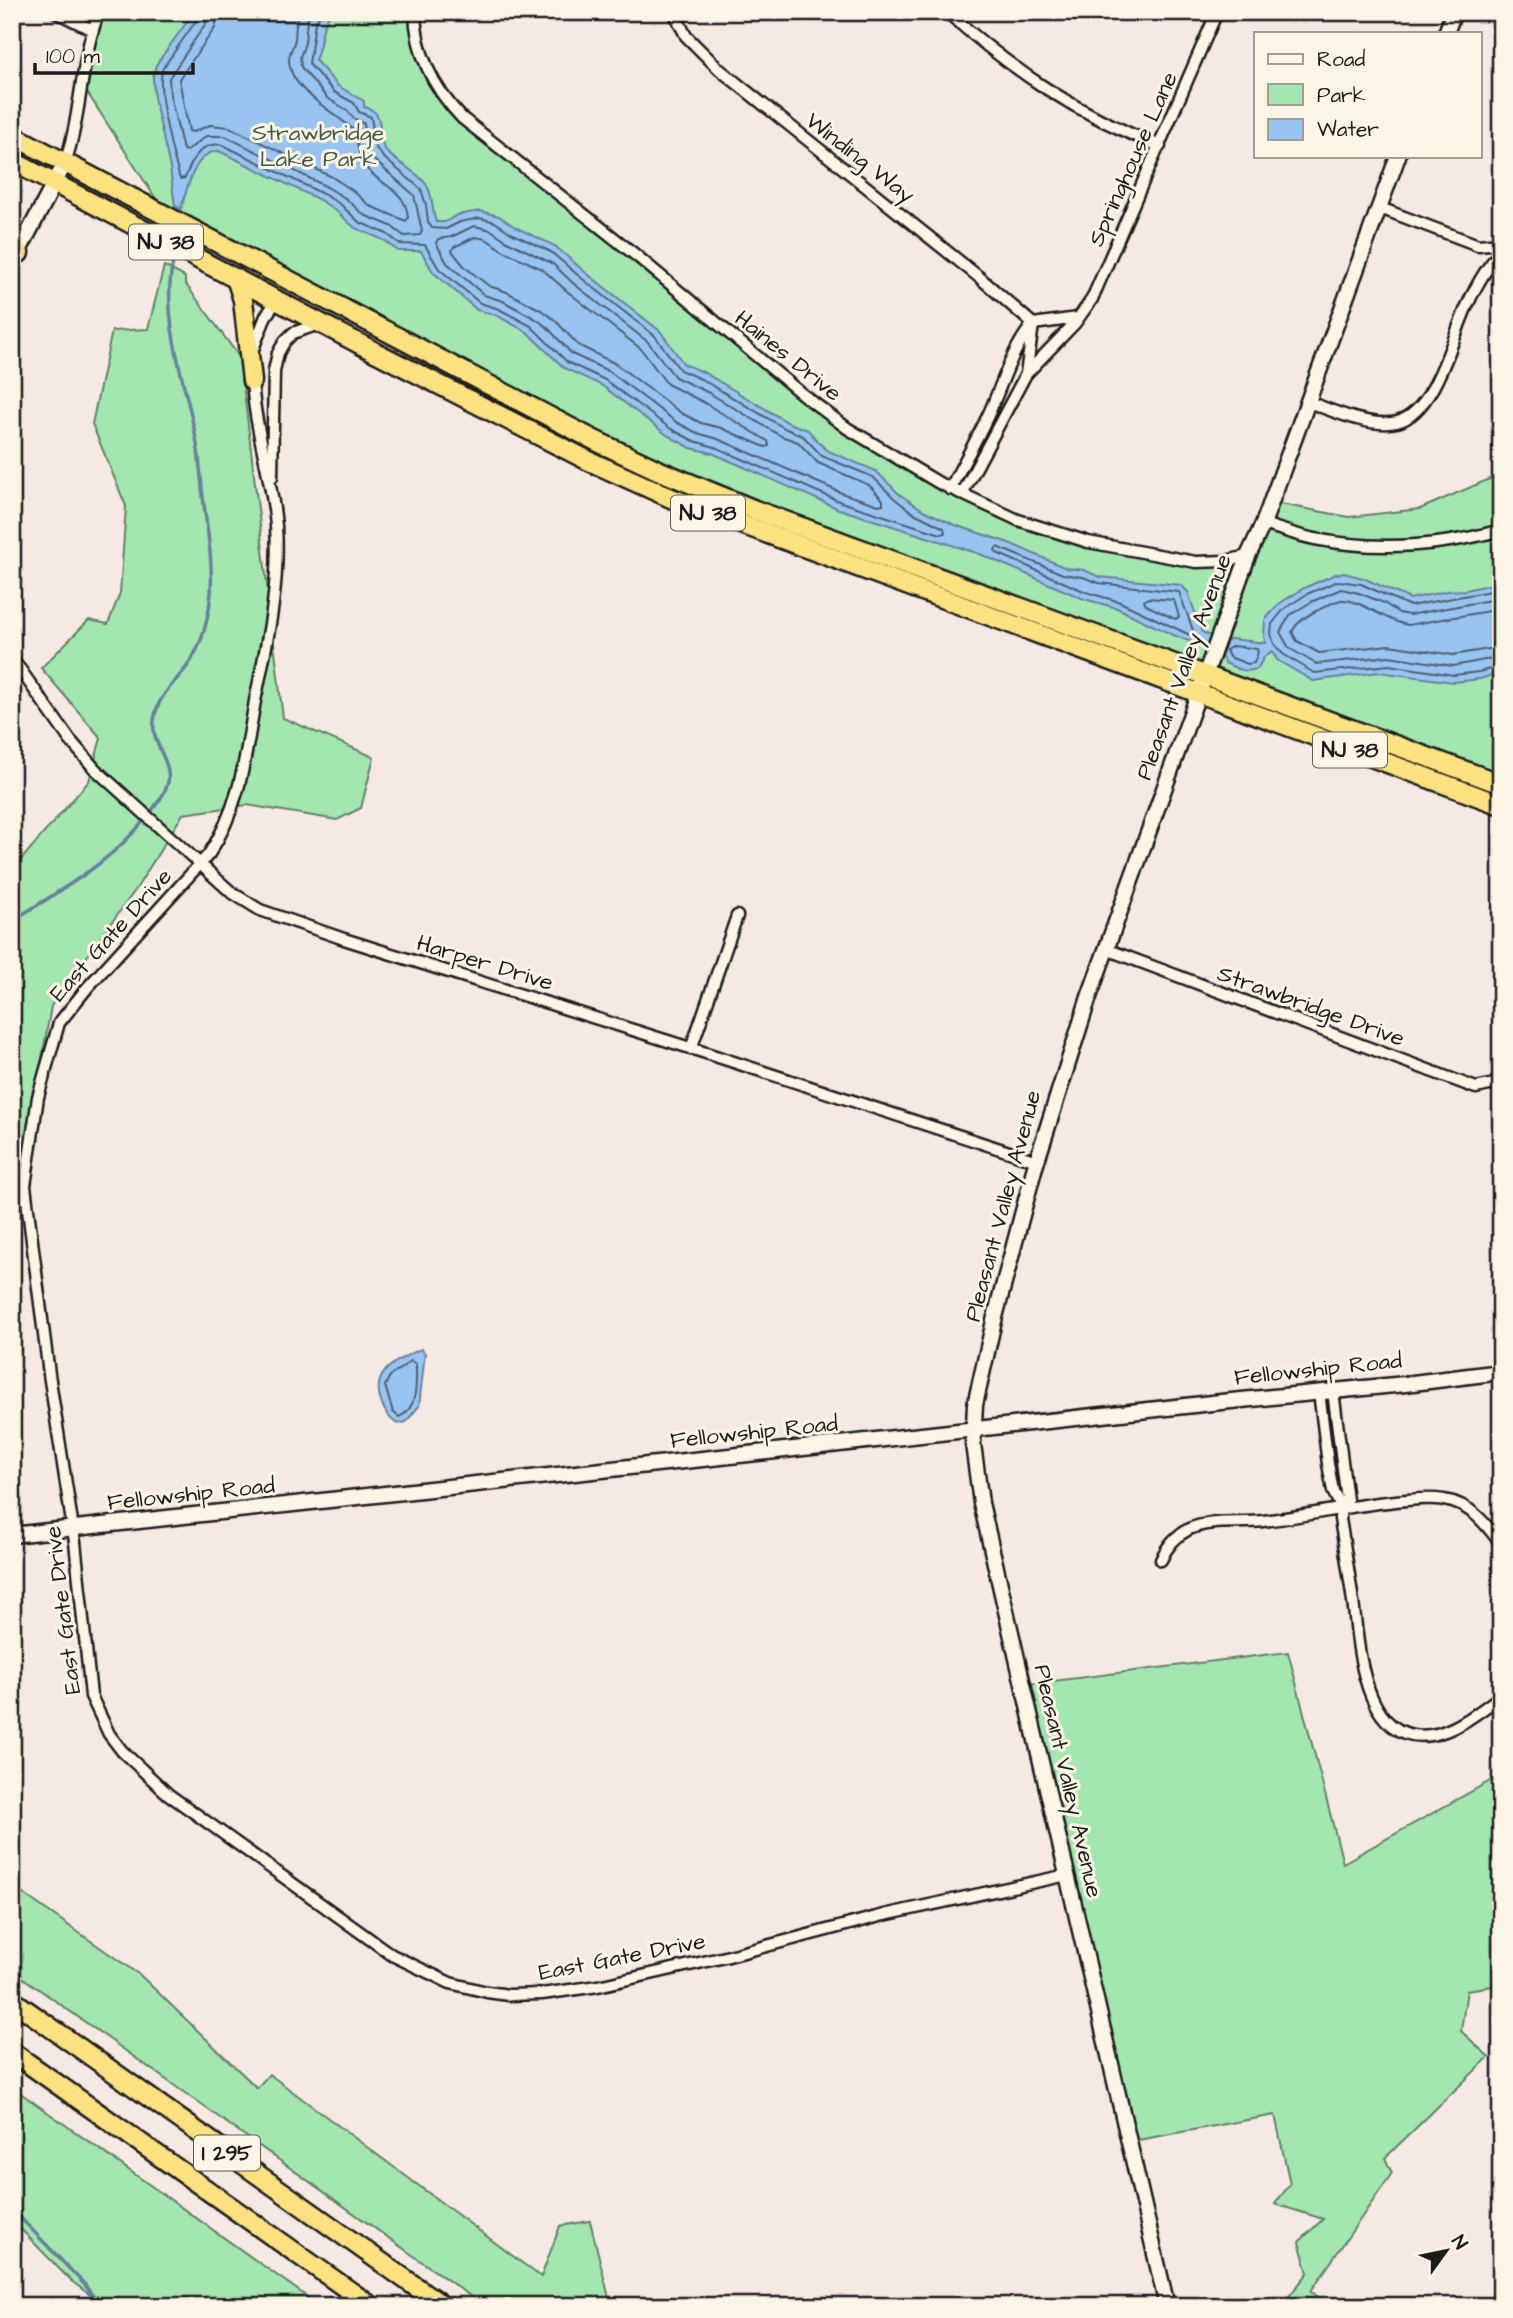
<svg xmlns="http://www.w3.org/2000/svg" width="1513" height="2318" font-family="'Architects Daughter',sans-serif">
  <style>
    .green { fill: #a4e6b0; stroke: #608166; stroke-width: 2 }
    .water { fill: #98c4f1; stroke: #66819c; stroke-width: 2 }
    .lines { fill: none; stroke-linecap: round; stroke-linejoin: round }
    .shore { stroke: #4e5f71; stroke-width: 2 }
    .stream { stroke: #66819c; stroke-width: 3.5 }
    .street-casing { stroke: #1c1c1c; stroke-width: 15 }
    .secondary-casing { stroke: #1c1c1c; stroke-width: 19 }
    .highway-casing { stroke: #1c1c1c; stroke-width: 23 }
    .street { stroke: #fcf5e5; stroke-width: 10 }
    .secondary { stroke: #fcf5e5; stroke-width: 14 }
    .highway { stroke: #fbe180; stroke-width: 18 }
    .labels { text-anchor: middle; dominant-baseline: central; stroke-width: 6; stroke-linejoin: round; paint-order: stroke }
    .shield { fill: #fcf5e5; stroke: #5f5d58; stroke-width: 2 }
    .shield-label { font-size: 21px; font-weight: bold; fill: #1c1c1c }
    .park-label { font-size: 23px; fill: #455948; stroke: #fcf5e5 }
    .street-label { font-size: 23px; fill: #1c1c1c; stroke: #fcf5e5 }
  </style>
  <rect width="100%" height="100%" fill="#f6e9e4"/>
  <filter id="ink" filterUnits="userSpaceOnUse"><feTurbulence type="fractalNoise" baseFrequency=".0143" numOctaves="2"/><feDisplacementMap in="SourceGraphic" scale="14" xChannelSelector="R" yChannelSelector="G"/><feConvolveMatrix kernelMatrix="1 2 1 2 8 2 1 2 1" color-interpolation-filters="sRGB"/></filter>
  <g filter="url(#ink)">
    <!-- green -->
    <g class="green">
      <path d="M101 12H416L427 69 452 107 802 394 886 452 962 494 1053 532 1216 562 1248 555 1270 502 1349 517 1420 509 1501 474V784L693 485 167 216 83 86Z"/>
      <path d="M164 266 185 277V283L240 358 283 718 374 757 361 808 337 820 247 805 183 814 136 889 51 1006 25 1160 12 1159V870L89 781 101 738 41 668 89 620 108 624 120 593 126 506 92 424 112 331 148 329Z"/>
      <path d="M1288 1652 1343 1863 1501 1775V1975L1493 1986 1467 1990 1461 2031 1489 2057 1385 2158 1392 2173 1311 2291 1329 2306H1281L1308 2273 1299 2242 1323 2219 1275 2204 1290 2184 1275 2115 1127 2142 1020 1685Z"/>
      <path d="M12 1886 141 1976 257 2088 269 2074 541 2277 560 2226 590 2221 611 2306H484L12 1970Z"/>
      <path d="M12 2087 320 2306H105L70 2280 12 2220Z"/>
    </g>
    <!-- water -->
    <g class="water">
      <path d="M194 12H331C319 29 323 42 315 60L338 86 364 101V107C389 112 374 137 387 152 399 165 422 173 429 190 433 200 432 212 436 222H445L457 215 480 211 499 216 515 227 555 246 585 272 660 331 684 364 703 372 789 423 808 430 826 450 876 471 899 494 923 510 955 525 1009 543 1066 568 1084 570 1100 577 1181 585 1188 592 1202 632 1223 642 1231 639 1266 643 1264 637 1265 620 1279 604 1304 588 1336 574 1344 573 1363 578 1410 599 1447 591 1466 590 1501 582V672L1480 679 1454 682 1379 672 1313 681 1277 660 1272 651 1265 656 1257 669 1247 671 1238 669 1225 663 1219 653 1171 634 1117 608 1084 599 980 554 839 509 712 453 691 448 667 435 601 385 564 368 527 332 496 315 477 310 433 272 421 251H398L384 240 355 228 335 210 320 200 219 151C194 151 187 190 181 209L175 206 170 168 154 97 153 76 156 65Z"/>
      <path d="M421 1349 425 1353 419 1406 406 1422 397 1424C388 1418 384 1411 381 1401 370 1371 399 1359 421 1349Z"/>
    </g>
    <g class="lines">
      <!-- shore -->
      <g class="shore">
        <path d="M199 12 198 18 163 68C155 88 173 156 180 179L185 178C192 160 200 141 223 145L323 194 340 204 359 222 387 234 400 244 425 245 439 269 480 303 499 309 531 326 567 362 605 380 671 429 694 441 715 447 841 502 941 534 945 533 944 528 912 512 895 499 873 477 822 456 803 436 786 429 701 379 680 370 655 336 580 277 551 252 511 233 495 222 480 218 460 222 446 229 432 228 428 222 426 205 421 189 383 157 376 148 371 117 359 112 354 103 334 92 309 64 315 23 322 12"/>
        <path d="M208 12 206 23 169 78 170 95 183 150 187 151 206 136H225L327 187 345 198 364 215 391 226 404 236 420 235 422 231 414 195 374 160 367 149 364 124 353 118 347 110 327 98 301 67 300 57 305 43 307 20 312 12"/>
        <path d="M218 12 215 28 179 79 189 131 193 132 210 125 229 127 332 177 352 190 370 206 406 221 408 218C406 190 385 188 368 170 356 157 358 136 353 130 335 111 289 91 289 60 289 52 294 46 295 39 296 29 295 22 299 12"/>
        <path d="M474 226 491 230 507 241 553 264 574 284 648 342 675 377 709 393 781 436 798 442 818 463 869 485 883 500V504L879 505 844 494 718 439 697 433 676 422 610 372 572 354 547 327 536 319 503 301 484 295 447 263 436 243 438 239 451 237Z"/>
        <path d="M475 237 486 239 502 250 542 269 568 292 641 349 667 384 703 402 768 441 769 446 765 447 721 428 701 423 681 413 616 364 578 345 555 320 541 310 507 292 489 286 465 267 452 251 454 247Z"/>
        <path d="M997 547 1063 574 1083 577 1099 583 1179 592 1194 633 1190 635 1120 602 1086 592 997 553 995 550Z"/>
        <path d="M1501 589 1410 606 1361 584 1338 581 1307 594 1284 609 1272 624 1271 634 1274 644 1283 654 1314 673 1389 665 1454 675 1479 672 1501 666"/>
        <path d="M1148 598 1174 600 1179 617 1175 619 1146 605 1144 601Z"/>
        <path d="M1501 598 1409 615 1399 613 1384 603 1359 593 1341 589 1311 602 1290 615 1280 632 1289 648 1316 664 1389 656 1453 666 1501 657"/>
        <path d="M1501 609 1408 625C1388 623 1359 598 1341 600 1334 601 1323 608 1316 611 1305 617 1297 622 1292 632L1297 641 1319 653 1389 645 1453 655 1501 647"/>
        <path d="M1233 646 1257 649 1258 652 1254 663 1248 664 1229 657 1226 650Z"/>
        <path d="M411 1361 416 1364C416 1382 419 1408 399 1417L393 1412 385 1386 390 1376Z"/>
      </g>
      <!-- stream -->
      <g class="stream">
        <path d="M12 921C62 889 113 862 149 814 157 804 165 794 168 782 172 756 146 743 156 711 163 689 181 678 192 659 203 640 209 614 211 593 213 560 207 529 203 497 201 480 200 462 197 444 187 385 160 322 173 262"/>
        <path d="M12 2209 85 2285 100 2306"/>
      </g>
      <defs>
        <g id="street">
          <path d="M56 12 93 30"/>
          <path d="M415 12C416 54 433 88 462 118L638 257 802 394 847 428 939 483 1018 520 1088 542 1196 562 1226 561 1248 556"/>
          <path d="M674 12 686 36 719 69 979 277 1033 324"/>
          <path d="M947 12C1013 71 1077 114 1160 146"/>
          <path d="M65 163C82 114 80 59 99 12"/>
          <path d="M1380 208 1478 245 1501 243"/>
          <path d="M253 349 266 316 277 300"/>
          <path d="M1026 374 1033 325"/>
          <path d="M252 378C254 428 272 477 276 526 280 587 267 643 255 701 245 757 241 805 209 854L87 988 59 1023 38 1097 25 1186 49 1374 75 1542 91 1696 109 1734 122 1751 168 1794 392 1955 450 1983 487 1992 509 1995 542 1994 598 1986 725 1957 884 1915 1067 1875"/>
          <path d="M1309 402C1332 411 1372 428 1397 422 1435 412 1452 338 1467 306 1475 288 1486 267 1501 252"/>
          <path d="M272 477 274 371 278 353 285 341 293 333 319 324"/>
          <path d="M950 489C963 463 978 438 990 411 1003 382 1012 349 1033 324L1078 318"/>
          <path d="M962 494 1026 374 1075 323 1092 299 1217 12"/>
          <path d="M1263 524C1280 529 1298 536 1315 539 1377 551 1440 547 1501 530"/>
          <path d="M12 658 70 740 95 769 231 892 260 910 344 939 706 1053 1037 1161"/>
          <path d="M1106 949 1476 1088 1494 1084 1501 1076"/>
          <path d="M691 1049 737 916"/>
          <path d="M1333 1391 1347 1500 1341 1507"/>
          <path d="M1319 1392 1328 1464 1333 1491 1341 1507 1340 1519C1345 1549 1350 1579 1354 1609 1359 1652 1365 1745 1431 1735 1456 1731 1480 1711 1501 1696"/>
          <path d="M1161 1560C1167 1546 1175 1536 1189 1529 1212 1519 1239 1524 1263 1521 1308 1516 1351 1505 1396 1501 1411 1500 1428 1497 1444 1500 1471 1504 1486 1524 1501 1544"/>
        </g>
        <g id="secondary">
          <path d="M1446 33 1454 12"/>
          <path d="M12 264 65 163"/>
          <path d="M12 1535 1221 1402 1405 1384 1501 1372"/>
          <path d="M1167 2306 981 1503 973 1444 975 1405 994 1321 1034 1170 1089 997 1248 556 1263 524 1398 156"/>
        </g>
        <g id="highway">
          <path d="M12 135 594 440 660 471 755 510 1501 784"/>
          <path d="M12 161 377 353 587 460 671 498 1501 805"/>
          <path d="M12 249 19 253"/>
          <path d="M236 278 243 300 252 381"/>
          <path d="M12 2000 443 2306"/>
          <path d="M12 2052 371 2306"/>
        </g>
      </defs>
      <!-- street casing -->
      <use href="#street" class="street-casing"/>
      <!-- secondary casing -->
      <use href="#secondary" class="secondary-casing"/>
      <!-- highway casing -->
      <use href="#highway" class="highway-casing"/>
      <!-- street -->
      <use href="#street" class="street"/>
      <!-- secondary -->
      <use href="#secondary" class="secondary"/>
      <!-- highway -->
      <use href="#highway" class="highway"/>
    </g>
  </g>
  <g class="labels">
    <!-- shield labels -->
    <g class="shield">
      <rect x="129" y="224.5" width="74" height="35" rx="5"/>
      <rect x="671" y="495.5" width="74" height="35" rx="5"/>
      <rect x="1313" y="732.5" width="74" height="35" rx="5"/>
      <rect x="194" y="2135.5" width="66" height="35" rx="5"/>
    </g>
    <g class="shield-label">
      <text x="166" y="242">NJ 38</text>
      <text x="708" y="513">NJ 38</text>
      <text x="1350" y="750">NJ 38</text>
      <text x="227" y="2153">I 295</text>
    </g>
    <!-- park labels -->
    <g class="park-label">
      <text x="318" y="133">Strawbridge<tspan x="318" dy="26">Lake Park</tspan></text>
    </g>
    <!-- street labels -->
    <g class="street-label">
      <text transform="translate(860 158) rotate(38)">Winding Way</text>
      <text transform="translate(1133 159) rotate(-66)">Springhouse Lane</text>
      <text transform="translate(788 356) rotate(39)">Haines Drive</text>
      <text transform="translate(1184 667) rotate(-70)">Pleasant Valley Avenue</text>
      <text transform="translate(111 935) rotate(-48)">East Gate Drive</text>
      <text transform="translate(485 963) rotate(17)">Harper Drive</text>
      <text transform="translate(1311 1006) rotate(20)">Strawbridge Drive</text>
      <text transform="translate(1003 1206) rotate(-75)">Pleasant Valley Avenue</text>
      <text transform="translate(1318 1369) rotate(-6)">Fellowship Road</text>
      <text transform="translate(754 1432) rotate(-6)">Fellowship Road</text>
      <text transform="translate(191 1494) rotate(-6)">Fellowship Road</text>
      <text transform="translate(63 1610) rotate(-97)">East Gate Drive</text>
      <text transform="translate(1068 1781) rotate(77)">Pleasant Valley Avenue</text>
      <text transform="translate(622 1957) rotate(-11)">East Gate Drive</text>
    </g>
  </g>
  <!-- margin -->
  <rect width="1513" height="2318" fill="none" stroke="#fcf5e5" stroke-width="42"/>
  <rect x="21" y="21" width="1471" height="2276" fill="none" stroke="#1c1c1c" stroke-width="2.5" filter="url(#ink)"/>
  <!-- legend -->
  <rect x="1254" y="32" width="228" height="126" fill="#fcf5e5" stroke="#a29e95" stroke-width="2"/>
  <rect x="1268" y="54" width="35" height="10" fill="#fcf5e5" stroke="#a29e95" stroke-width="2"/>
  <text x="1317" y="66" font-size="21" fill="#1c1c1c">Road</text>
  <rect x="1268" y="84" width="35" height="21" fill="#a4e6b0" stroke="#a29e95" stroke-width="2"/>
  <text x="1317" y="102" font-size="21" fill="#1c1c1c">Park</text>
  <rect x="1268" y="119" width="35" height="21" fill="#98c4f1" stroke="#a29e95" stroke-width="2"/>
  <text x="1317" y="136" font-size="21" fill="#1c1c1c">Water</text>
  <!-- north arrow -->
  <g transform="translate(1446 2251) rotate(57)" stroke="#fcf5e5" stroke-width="5" paint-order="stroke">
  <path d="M0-5L12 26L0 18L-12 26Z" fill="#1c1c1c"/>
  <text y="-10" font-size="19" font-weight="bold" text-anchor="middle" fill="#1c1c1c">N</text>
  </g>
  <!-- scale -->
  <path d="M35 63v10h158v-10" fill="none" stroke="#1c1c1c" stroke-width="3.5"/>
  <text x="46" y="63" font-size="21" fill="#1c1c1c" stroke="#fcf5e5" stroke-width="5" paint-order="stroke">100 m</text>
</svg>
